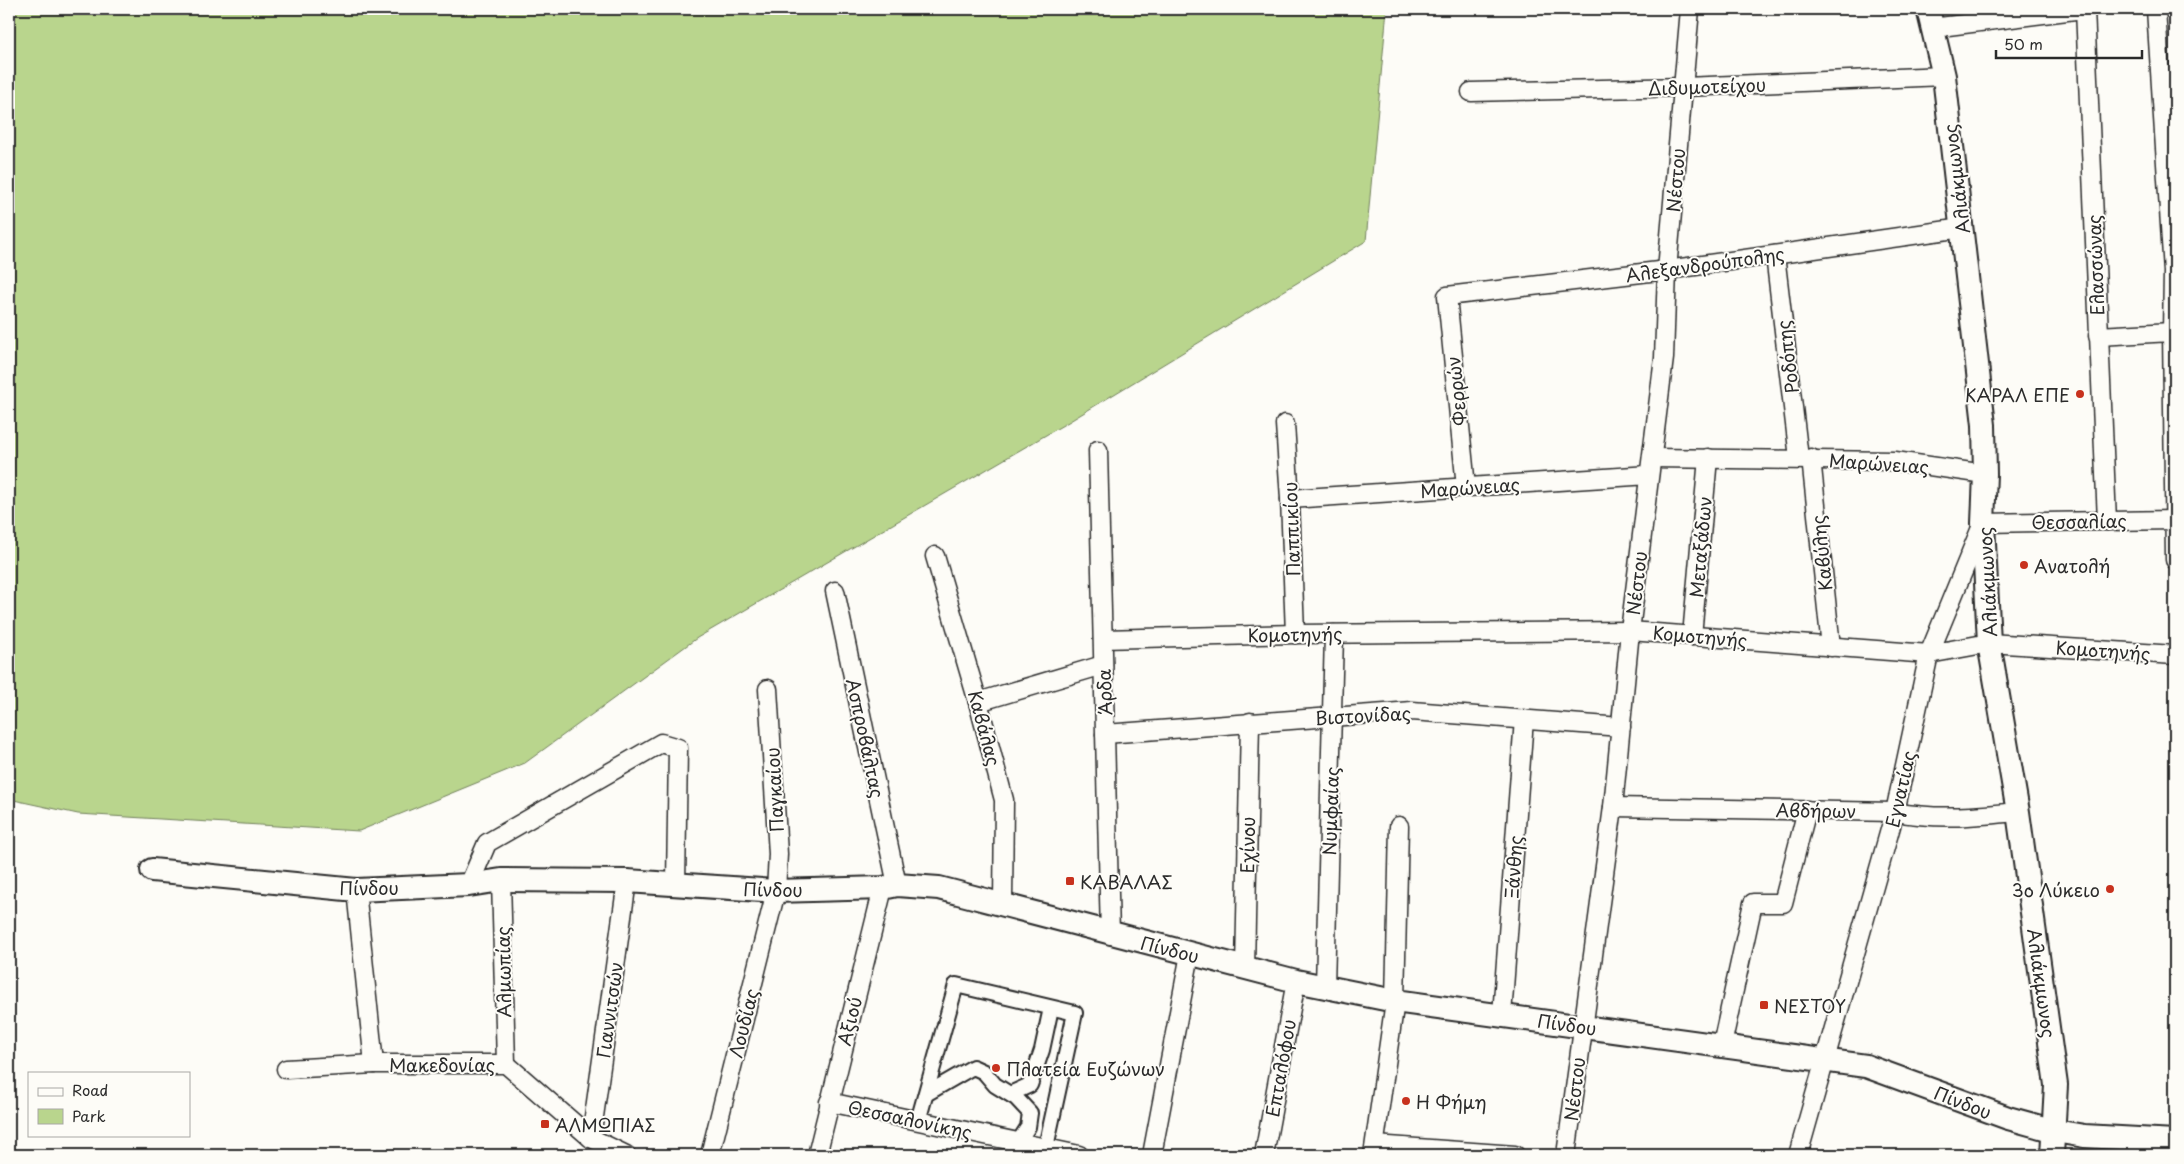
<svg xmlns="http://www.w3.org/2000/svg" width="2184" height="1164" font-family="'Playpen Sans',sans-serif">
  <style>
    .green { fill: #b9d58d; stroke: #72805c }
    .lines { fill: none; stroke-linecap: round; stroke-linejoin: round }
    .pedestrian-casing { stroke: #2b2b2b; stroke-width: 18 }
    .minor-casing { stroke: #2b2b2b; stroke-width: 21 }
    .tertiary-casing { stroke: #2b2b2b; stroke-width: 26 }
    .pedestrian { stroke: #fdfcf7; stroke-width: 14 }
    .minor { stroke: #fdfcf7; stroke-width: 18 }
    .tertiary { stroke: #fdfcf7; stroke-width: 22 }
    .poi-dot { fill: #c8321e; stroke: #fdfcf7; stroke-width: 2 }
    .labels { text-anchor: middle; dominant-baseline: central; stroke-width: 4; stroke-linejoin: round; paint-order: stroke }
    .street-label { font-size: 18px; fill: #2b2b2b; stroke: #fdfcf7 }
    .poi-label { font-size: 18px; fill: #2b2b2b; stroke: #fdfcf7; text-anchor: start }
  </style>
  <rect width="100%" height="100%" fill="#fdfcf7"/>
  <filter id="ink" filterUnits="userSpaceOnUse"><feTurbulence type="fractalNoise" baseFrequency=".02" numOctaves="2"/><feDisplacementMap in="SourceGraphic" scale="10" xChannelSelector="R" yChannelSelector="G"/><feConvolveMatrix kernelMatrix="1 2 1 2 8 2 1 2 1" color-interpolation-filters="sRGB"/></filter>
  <g filter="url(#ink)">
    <!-- green -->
    <path class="green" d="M9 9H1387L1366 241 1070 421 697 638 525 763 359 831 78 814 9 799Z"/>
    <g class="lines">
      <defs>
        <g id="pedestrian">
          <path d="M926 1094 973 1067 984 1072 995 1085 1016 1098 1030 1113 1028 1127 1019 1141"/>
          <path d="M1010 1094 1030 1085 1042 1050 1051 1008"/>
          <path d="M918 1121 956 985 1075 1013 1046 1147"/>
        </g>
        <g id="minor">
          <path d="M2085 9 2107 521"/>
          <path d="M2156 9 2173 272 2172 332 2175 560"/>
          <path d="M1932 28 2083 9"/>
          <path d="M1471 92 1684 87 1944 76"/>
          <path d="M1775 255 1799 458"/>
          <path d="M2098 336 2172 332"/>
          <path d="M1285 424 1290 499 1295 634"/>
          <path d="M1098 450 1110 935"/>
          <path d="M1652 458 1895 461 1985 474"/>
          <path d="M1811 458 1831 647"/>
          <path d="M1466 487 1447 296 1667 270 1962 228"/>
          <path d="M1290 499 1649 475"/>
          <path d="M935 556 978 702 1004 800 1003 904"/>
          <path d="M835 591 897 885"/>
          <path d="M1692 636 1708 458"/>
          <path d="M1103 639 1295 634 1630 631 1929 654 1989 643 2175 655"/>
          <path d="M978 702 1103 665"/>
          <path d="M1105 734 1412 711 1621 727"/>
          <path d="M1613 807 1895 812C1939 820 1975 816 2018 812"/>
          <path d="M501 880 506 1064"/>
          <path d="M469 885 487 843 661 743 678 748 676 885"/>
          <path d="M356 890 374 1064"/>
          <path d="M1245 969 1250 722"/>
          <path d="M1325 987 1334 634"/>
          <path d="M1502 1015 1524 719"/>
          <path d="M1722 1045 1753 903H1783L1807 810"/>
          <path d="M286 1069 374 1064H506L591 1138 626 1155"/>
          <path d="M829 1102 1079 1155"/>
          <path d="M591 1138 627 881"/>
          <path d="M1375 1145 1515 1155"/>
          <path d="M710 1155 776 891 778 854 768 689"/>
          <path d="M817 1155 883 888"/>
          <path d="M1152 1155 1190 954"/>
          <path d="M1264 1155 1296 981"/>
          <path d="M1373 1155 1395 1001 1399 826"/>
          <path d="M1566 1155 1613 807 1630 631 1664 358 1667 270 1690 9"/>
          <path d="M1798 1155 1895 812 1929 654 1983 523 2175 520"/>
        </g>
        <g id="tertiary">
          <path d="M1928 9 1944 76 1984 425 1985 474 1983 523 1989 643 2018 812 2056 1085 2052 1155"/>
          <path d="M152 870 356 890 469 885 501 880 627 881 776 891 883 888 897 885 939 888 1296 981 1395 1001 1866 1066 2008 1118 2055 1131 2084 1136 2175 1141"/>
        </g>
      </defs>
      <!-- pedestrian casing -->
      <use href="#pedestrian" class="pedestrian-casing"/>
      <!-- minor casing -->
      <use href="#minor" class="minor-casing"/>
      <!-- tertiary casing -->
      <use href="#tertiary" class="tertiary-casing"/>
      <!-- pedestrian -->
      <use href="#pedestrian" class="pedestrian"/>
      <!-- minor -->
      <use href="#minor" class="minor"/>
      <!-- tertiary -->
      <use href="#tertiary" class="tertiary"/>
    </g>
  </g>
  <!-- markers -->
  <g class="poi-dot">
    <circle cx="2080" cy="394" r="5"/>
    <circle cx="2024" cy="565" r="5"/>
    <rect x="1065" y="876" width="10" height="10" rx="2.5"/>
    <circle cx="2110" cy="889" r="5"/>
    <rect x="1759" y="1000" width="10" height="10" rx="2.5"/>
    <circle cx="996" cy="1068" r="5"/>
    <circle cx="1406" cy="1101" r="5"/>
    <rect x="540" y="1119" width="10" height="10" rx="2.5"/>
  </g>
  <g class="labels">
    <!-- street labels -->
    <g class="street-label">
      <text transform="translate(1707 86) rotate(-2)">Διδυμοτείχου</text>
      <text transform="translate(1956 179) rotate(-97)">Αλιάκμωνος</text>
      <text transform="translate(1675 180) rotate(-85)">Νέστου</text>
      <text transform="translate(1705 264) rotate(-8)">Αλεξανδρούπολης</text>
      <text transform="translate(2095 265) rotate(-92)">Ελασσώνας</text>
      <text transform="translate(1787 357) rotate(-97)">Ροδόπης</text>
      <text transform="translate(1456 391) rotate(-96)">Φερρών</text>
      <text transform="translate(1879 463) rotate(4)">Μαρώνειας</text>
      <text transform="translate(1470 487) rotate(-4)">Μαρώνειας</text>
      <text transform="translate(2079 521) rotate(-1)">Θεσσαλίας</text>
      <text transform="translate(1291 529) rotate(-92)">Παππικίου</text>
      <text transform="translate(1700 547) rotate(-85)">Μεταξάδων</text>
      <text transform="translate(1821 553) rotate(-96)">Καβύλης</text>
      <text transform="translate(1987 582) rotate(-93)">Αλιάκμωνος</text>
      <text transform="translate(1636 583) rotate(-83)">Νέστου</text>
      <text transform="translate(1295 634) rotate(-1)">Κομοτηνής</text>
      <text transform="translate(1700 636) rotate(5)">Κομοτηνής</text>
      <text transform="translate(2103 650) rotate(4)">Κομοτηνής</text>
      <text transform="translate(1104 692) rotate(-92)">Άρδα</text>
      <text transform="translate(1363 715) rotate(-3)">Βιστονίδας</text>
      <text transform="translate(985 728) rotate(75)">Καβάλας</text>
      <text transform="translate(866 738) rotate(78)">Ασπροβάλτας</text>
      <text transform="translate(1900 789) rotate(-77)">Εγνατίας</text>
      <text transform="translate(774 790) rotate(-93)">Παγκαίου</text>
      <text transform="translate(1816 810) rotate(1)">Αβδήρων</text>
      <text transform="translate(1330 811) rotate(-88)">Νυμφαίας</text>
      <text transform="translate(1247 845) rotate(-89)">Εχίνου</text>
      <text transform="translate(1513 867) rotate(-86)">Ξάνθης</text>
      <text x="369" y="887">Πίνδου</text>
      <text transform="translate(773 889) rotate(1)">Πίνδου</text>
      <text transform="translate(1170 949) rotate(14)">Πίνδου</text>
      <text transform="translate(503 972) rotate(-91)">Αλμωπίας</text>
      <text transform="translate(2042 983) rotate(82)">Αλιάκμωνος</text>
      <text transform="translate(609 1010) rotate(-82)">Γιαννιτσών</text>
      <text transform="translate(849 1021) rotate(-76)">Αξιού</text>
      <text transform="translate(743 1023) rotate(-76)">Λουδίας</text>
      <text transform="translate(1567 1024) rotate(8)">Πίνδου</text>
      <text x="442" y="1064">Μακεδονίας</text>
      <text transform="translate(1280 1068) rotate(-80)">Επταλόφου</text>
      <text transform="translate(1574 1089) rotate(-83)">Νέστου</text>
      <text transform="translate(1963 1102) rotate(21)">Πίνδου</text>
      <text transform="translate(910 1119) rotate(12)">Θεσσαλονίκης</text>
    </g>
    <!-- poi labels -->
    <g class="poi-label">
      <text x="2070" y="394" text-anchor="end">ΚΑΡΑΛ ΕΠΕ</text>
      <text x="2034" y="565">Ανατολή</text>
      <text x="1080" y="881">ΚΑΒΑΛΑΣ</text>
      <text x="2100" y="889" text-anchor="end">3ο Λύκειο</text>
      <text x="1774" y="1005">ΝΕΣΤΟΥ</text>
      <text x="1006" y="1068">Πλατεία Ευζώνων</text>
      <text x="1416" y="1101">Η Φήμη</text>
      <text x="555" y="1124">ΑΛΜΩΠΙΑΣ</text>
    </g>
  </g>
  <!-- margin -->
  <rect width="2184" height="1164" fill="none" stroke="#fdfcf7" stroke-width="30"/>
  <rect x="15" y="15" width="2154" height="1134" fill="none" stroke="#2b2b2b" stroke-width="2" filter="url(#ink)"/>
  <!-- legend -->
  <rect x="28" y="1072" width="162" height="65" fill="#fdfcf7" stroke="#a9a8a5"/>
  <rect x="38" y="1088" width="25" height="8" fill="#fdfcf7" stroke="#a9a8a5"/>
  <text x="72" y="1096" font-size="15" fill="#2b2b2b">Road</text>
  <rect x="38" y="1109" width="25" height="15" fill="#b9d58d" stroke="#a9a8a5"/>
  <text x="72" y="1122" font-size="15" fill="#2b2b2b">Park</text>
  <!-- scale -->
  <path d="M1996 50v8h146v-8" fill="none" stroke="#2b2b2b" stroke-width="2.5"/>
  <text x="2004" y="50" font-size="15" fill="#2b2b2b" stroke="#fdfcf7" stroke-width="4" paint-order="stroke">50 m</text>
</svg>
